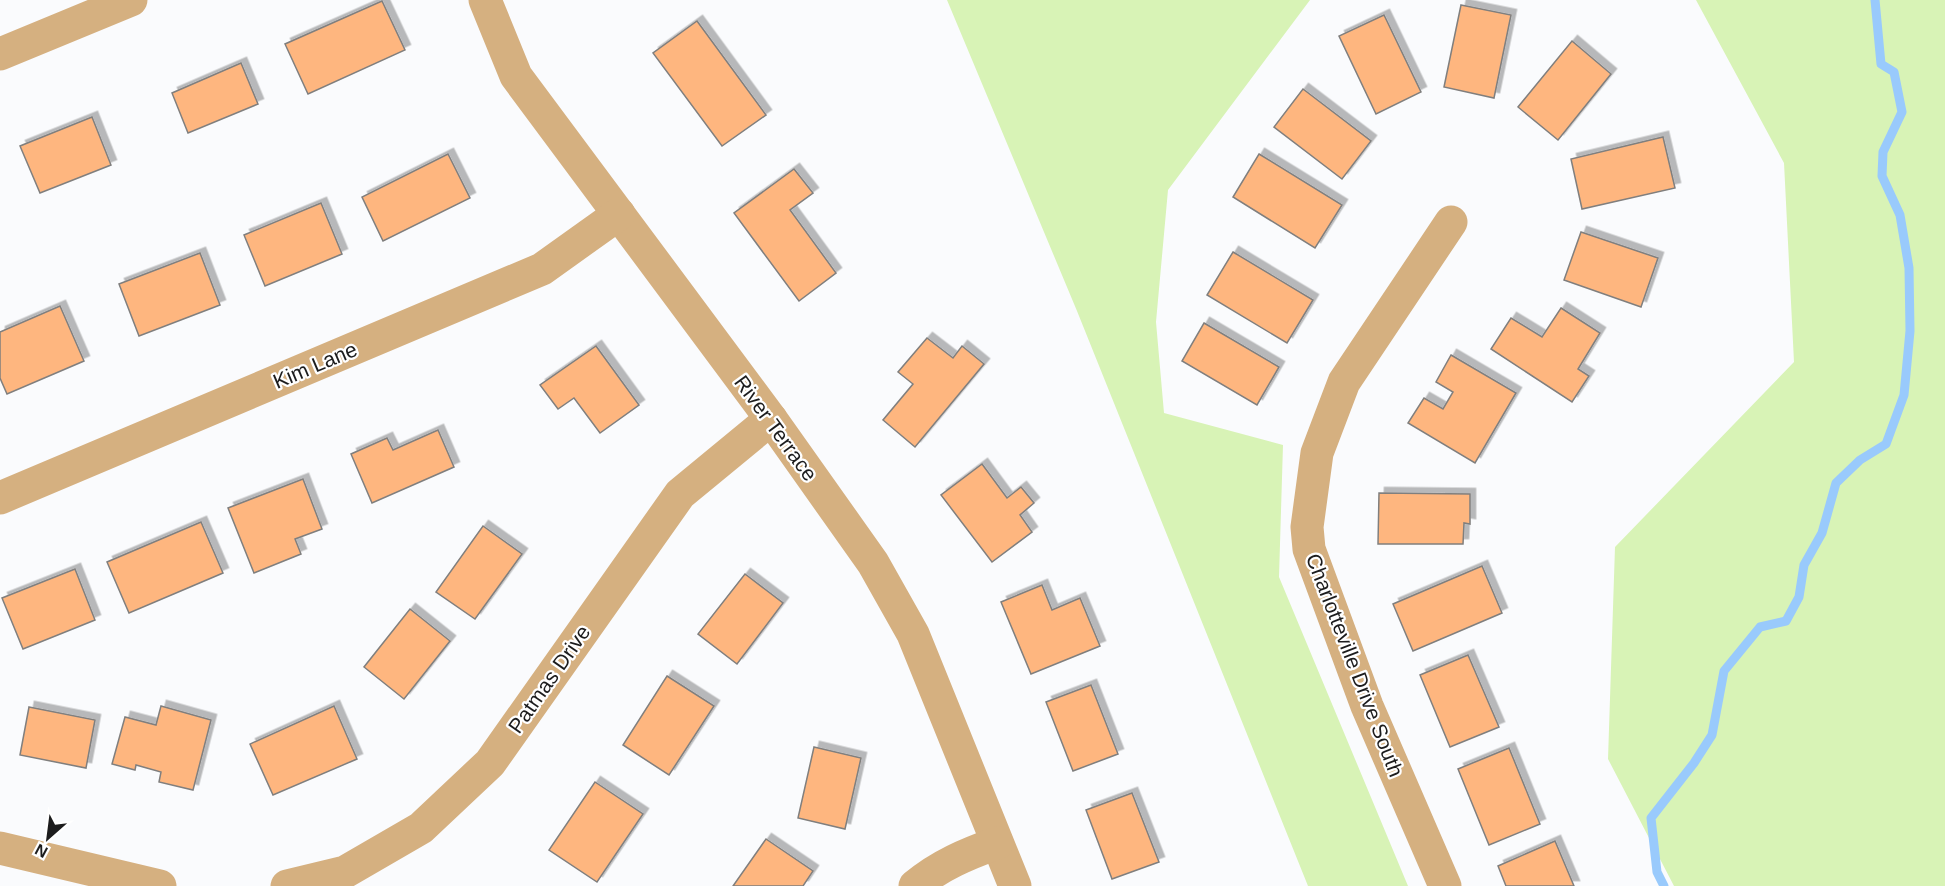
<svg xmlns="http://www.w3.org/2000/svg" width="1945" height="886" font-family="Arial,sans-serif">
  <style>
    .green { fill: #d8f3b6 }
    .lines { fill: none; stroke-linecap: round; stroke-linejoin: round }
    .stream { stroke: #99cafc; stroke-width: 9 }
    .building { fill: #feb67f; stroke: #807f7e; stroke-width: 1.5; filter: url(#shadow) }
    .minor { stroke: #d5b080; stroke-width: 33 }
    .labels { text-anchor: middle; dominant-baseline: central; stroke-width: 4.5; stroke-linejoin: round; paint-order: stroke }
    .street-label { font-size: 21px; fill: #1c1c1d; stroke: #fff }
  </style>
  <defs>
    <filter id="shadow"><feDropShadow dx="5.5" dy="-5.5" stdDeviation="0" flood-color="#0004"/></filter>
  </defs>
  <rect width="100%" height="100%" fill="#fafbfd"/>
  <!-- green -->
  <g class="green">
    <path d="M947 0H1310L1168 190 1156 322 1164 413 1283 445 1279 577 1408 886H1308L1077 311Z"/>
    <path d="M1696 0H1945V886H1674L1608 759 1615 547 1794 362 1784 163Z"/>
  </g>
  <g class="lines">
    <!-- stream -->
    <path class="stream" d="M1664 886 1657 872 1651 818 1694 763 1712 735 1724 671 1760 627 1786 621 1799 597 1804 565 1822 533 1836 483 1860 460 1886 444 1904 395 1910 331 1909 268 1900 215 1882 176 1883 152 1902 112 1894 72 1881 64 1875 0"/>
  </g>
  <!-- building -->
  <g class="building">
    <path d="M382 1 405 50 308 94 285 44Z"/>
    <path d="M1461 5 1511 15 1494 98 1444 87Z"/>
    <path d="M1384 15 1421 92 1376 114 1339 36Z"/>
    <path d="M697 21 766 115 722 146 653 53Z"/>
    <path d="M1572 41 1611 74 1558 140 1518 107Z"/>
    <path d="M241 63 258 104 188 133 172 93Z"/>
    <path d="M1303 89 1371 141 1342 179 1274 127Z"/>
    <path d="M92 117 111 165 40 193 20 146Z"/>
    <path d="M1663 137 1675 188 1582 209 1571 159Z"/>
    <path d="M448 154 470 198 383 241 362 197Z"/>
    <path d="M1259 154 1342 205 1315 248 1233 197Z"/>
    <path d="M794 169 813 193 790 210 836 273 799 301 734 213Z"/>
    <path d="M321 203 342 254 265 286 244 235Z"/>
    <path d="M1581 232 1658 258 1641 307 1564 280Z"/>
    <path d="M1233 252 1313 300 1287 343 1207 295Z"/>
    <path d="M200 253 220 305 139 336 119 284Z"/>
    <path d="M60 306 84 361 7 394 0 378V332Z"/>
    <path d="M1561 308 1600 333 1578 369 1589 376 1572 402 1491 349 1511 318 1542 337Z"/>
    <path d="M1204 323 1279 367 1257 405 1182 361Z"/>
    <path d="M927 338 953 358 962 346 984 364 915 447 883 420 913 384 898 372Z"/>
    <path d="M596 346 639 405 600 433 574 398 558 409 540 385Z"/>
    <path d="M1451 355 1516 393 1475 463 1408 423 1424 398 1443 409 1453 392 1436 382Z"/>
    <path d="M438 430 454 467 372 503 351 454 387 438 393 450Z"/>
    <path d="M982 464 1007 498 1021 487 1034 503 1020 515 1032 532 992 562 941 495Z"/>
    <path d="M303 479 322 529 295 539 301 554 254 573 228 508Z"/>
    <path d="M1379 493 1470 494V524L1464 523 1463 544H1378Z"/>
    <path d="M201 522 223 573 129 613 107 562Z"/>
    <path d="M483 526 522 554 475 619 436 592Z"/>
    <path d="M1482 566 1502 613 1413 651 1393 604Z"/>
    <path d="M75 569 95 620 23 649 2 598Z"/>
    <path d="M745 574 783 603 737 664 698 634Z"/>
    <path d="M1042 585 1052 610 1080 598 1100 646 1031 674 1001 602Z"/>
    <path d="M410 609 450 641 404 699 364 667Z"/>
    <path d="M1468 655 1499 727 1450 747 1420 675Z"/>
    <path d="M667 676 714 706 669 775 623 745Z"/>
    <path d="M1091 685 1118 754 1073 771 1046 702Z"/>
    <path d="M161 706 211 720 193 790 159 782 161 772 136 765 135 770 112 764 125 717 156 725Z"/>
    <path d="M334 706 357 759 273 795 250 744Z"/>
    <path d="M29 707 95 720 86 768 20 755Z"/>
    <path d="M814 747 861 758 845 829 798 818Z"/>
    <path d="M1509 748 1540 824 1489 845 1458 769Z"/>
    <path d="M595 782 643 814 597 882 549 850Z"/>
    <path d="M1132 793 1159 862 1112 879 1086 810Z"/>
    <path d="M766 839 813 871 803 886H733Z"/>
    <path d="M1555 841 1574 886H1506L1498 866Z"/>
  </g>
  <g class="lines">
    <!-- minor -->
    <g class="minor">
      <path d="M485 0 516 76 771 419 873 563 913 634 1015 886"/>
      <path d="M0 54 131 0"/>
      <path d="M0 498 542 269 619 214"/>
      <path d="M0 848 160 886"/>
      <path d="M287 886 345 872 421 828 490 763 680 494 771 419"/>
      <path d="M915 886C940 865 967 854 997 843"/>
      <path d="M1445 886 1367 706 1309 549 1307 527 1317 453 1344 382 1451 222"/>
    </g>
  </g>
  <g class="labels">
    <!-- street labels -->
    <g class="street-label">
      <text transform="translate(315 365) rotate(-23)">Kim Lane</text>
      <text transform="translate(776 428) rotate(54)">River Terrace</text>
      <text transform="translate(1355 665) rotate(69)">Charlotteville Drive South</text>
      <text transform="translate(549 679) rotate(-55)">Patmas Drive</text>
    </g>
  </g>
  <!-- north arrow -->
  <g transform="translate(48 838) rotate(208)" stroke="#ffffff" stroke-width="4.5" paint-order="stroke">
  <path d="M0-4.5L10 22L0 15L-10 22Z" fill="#1c1c1d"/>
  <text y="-9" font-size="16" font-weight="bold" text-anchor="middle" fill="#1c1c1d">N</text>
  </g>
</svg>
